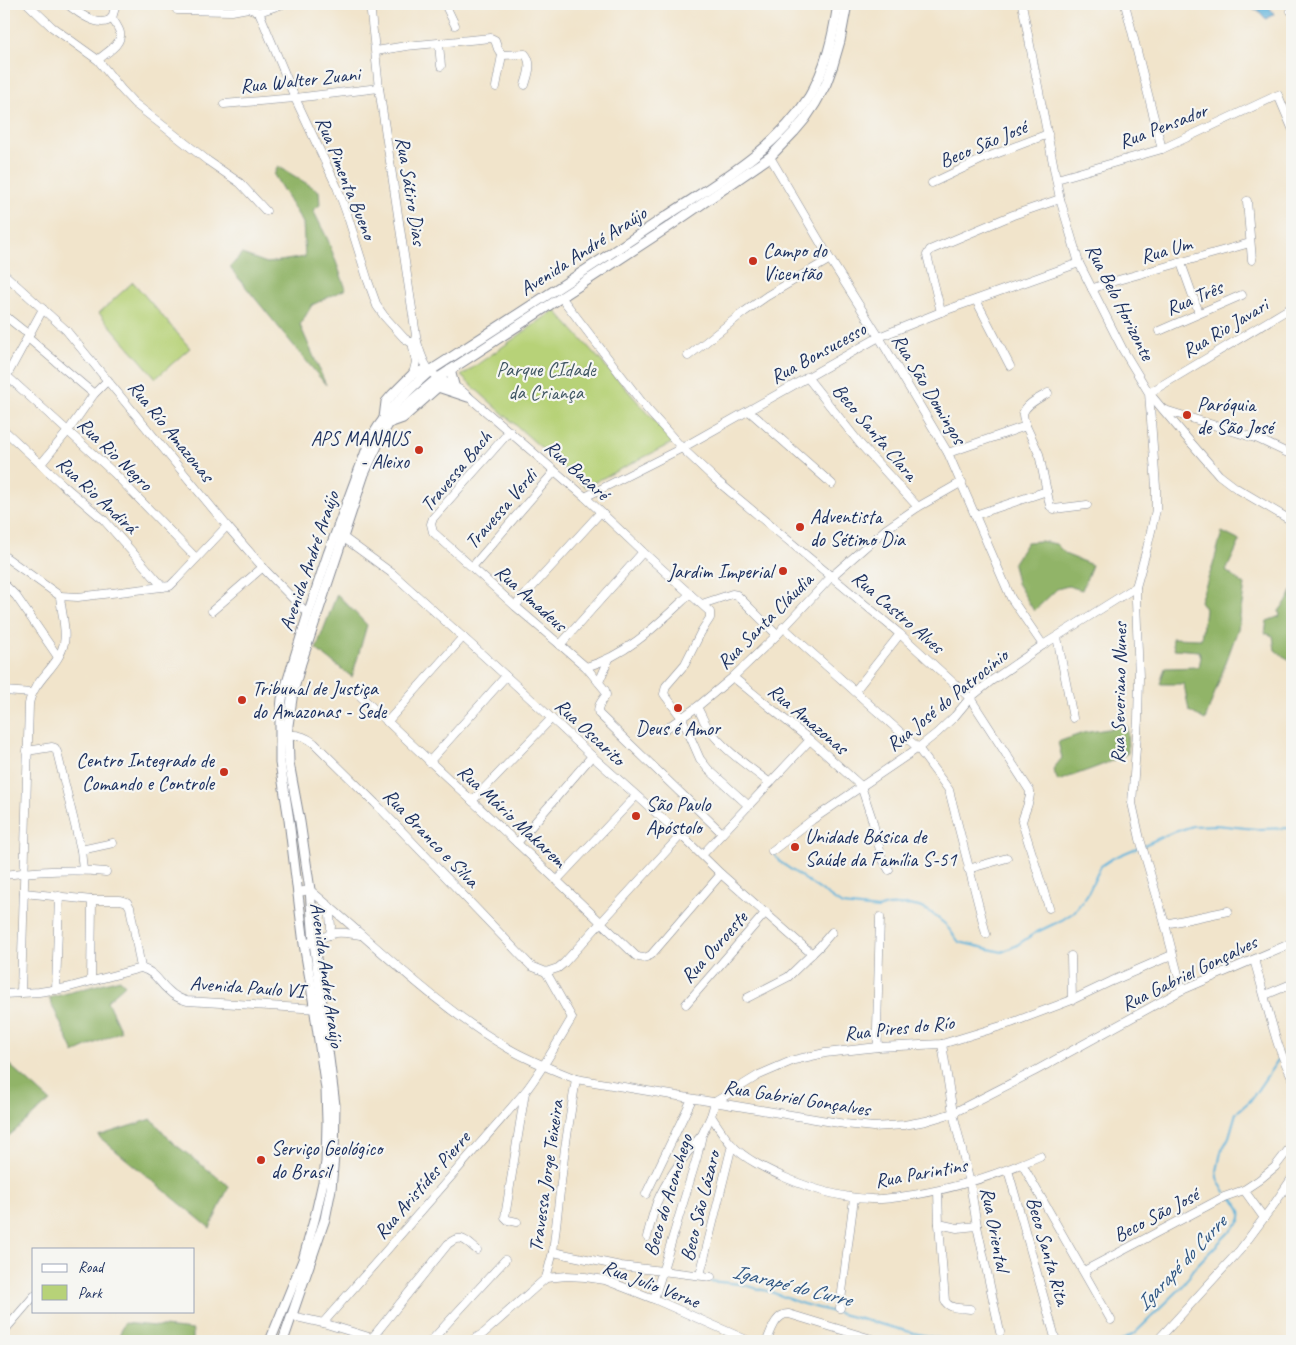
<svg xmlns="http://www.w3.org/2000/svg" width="1296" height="1345" font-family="Caveat,sans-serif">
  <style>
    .green { fill: #b7d278; stroke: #69806b }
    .forest { fill: #91b468; stroke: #567263 }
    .water { fill: #61b4dc; stroke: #3e729d }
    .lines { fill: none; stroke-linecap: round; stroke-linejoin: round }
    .stream { stroke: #61b4dc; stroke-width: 2 }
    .minor-casing { stroke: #868a94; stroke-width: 9 }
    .major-casing { stroke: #868a94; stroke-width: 11 }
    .minor { stroke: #fff; stroke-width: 8 }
    .major { stroke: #fff; stroke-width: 9 }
    .poi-dot { fill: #c8321e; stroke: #f6f6f2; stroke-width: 2 }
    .labels { text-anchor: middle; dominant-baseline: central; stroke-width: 4.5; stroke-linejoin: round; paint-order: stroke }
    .street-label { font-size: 20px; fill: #1b2f5e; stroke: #f6f6f2 }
    .poi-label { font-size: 20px; fill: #1b2f5e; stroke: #f6f6f2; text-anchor: start }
    .park-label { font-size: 20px; fill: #425864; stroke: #f6f6f2 }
    .water-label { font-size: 21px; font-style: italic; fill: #305784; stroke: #f6f6f2 }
  </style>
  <rect width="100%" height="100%" fill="#f6f6f2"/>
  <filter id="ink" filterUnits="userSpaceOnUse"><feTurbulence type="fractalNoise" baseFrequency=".02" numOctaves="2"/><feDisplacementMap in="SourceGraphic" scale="10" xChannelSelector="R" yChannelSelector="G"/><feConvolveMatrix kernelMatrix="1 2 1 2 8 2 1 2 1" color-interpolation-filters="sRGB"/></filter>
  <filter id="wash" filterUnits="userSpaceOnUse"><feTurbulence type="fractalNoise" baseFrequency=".0096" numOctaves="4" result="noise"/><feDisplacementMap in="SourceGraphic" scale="20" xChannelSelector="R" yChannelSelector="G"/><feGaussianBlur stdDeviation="1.12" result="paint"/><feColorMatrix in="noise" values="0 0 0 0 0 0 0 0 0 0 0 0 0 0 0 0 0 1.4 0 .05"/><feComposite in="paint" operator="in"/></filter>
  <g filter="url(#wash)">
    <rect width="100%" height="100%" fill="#f1e4cb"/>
    <!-- green -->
    <g class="green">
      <path d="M133 282 190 348 156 378 99 313Z"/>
      <path d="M555 310 674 442 585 487 461 376Z"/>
    </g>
    <!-- forest -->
    <g class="forest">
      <path d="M278 166 319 191 320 205 313 210 328 240 346 289 312 305 300 325 326 385 231 269V266L242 254 267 263 305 257 303 223 274 175Z"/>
      <path d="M1222 532 1240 541 1226 571 1245 585 1238 629 1205 720 1189 711 1184 684H1160L1165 668 1199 667 1201 657 1199 651 1174 649 1172 638 1201 639 1205 609 1200 601 1213 565Z"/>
      <path d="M1041 541 1056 544 1067 555 1092 565 1082 590 1068 586 1057 589 1034 611 1017 583 1013 564 1027 542Z"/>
      <path d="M1292 591V661L1283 656 1275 650 1273 636 1265 633 1267 621 1280 616 1279 611 1289 598Z"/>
      <path d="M337 594 367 625 352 677 316 649Z"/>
      <path d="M1127 726 1128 753C1106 765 1082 772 1058 781L1053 769 1062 758 1058 742 1083 733Z"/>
      <path d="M120 979 125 985 107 1001 121 1031 74 1053 49 998Z"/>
      <path d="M4 1060 50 1101 4 1140Z"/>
      <path d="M152 1119 172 1142 229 1186 210 1228 98 1136Z"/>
      <path d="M124 1323 193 1330V1341H117Z"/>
    </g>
    <!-- water -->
    <path class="water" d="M1254 4H1267L1274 14 1266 19 1258 10 1254 9Z"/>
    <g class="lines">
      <!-- stream -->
      <g class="stream">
        <path d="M1144 845 1171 833 1193 826 1215 825 1257 829 1292 828"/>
        <path d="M773 853 780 862 842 905 878 909 887 906 909 905 919 907 929 911 945 924 959 942 1002 952 1017 945 1035 933 1062 920 1074 912 1087 895 1101 866 1113 858 1139 847"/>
        <path d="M1283 1053 1292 1045"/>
        <path d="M1226 1193 1219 1183 1217 1171 1221 1152 1229 1137 1236 1113 1250 1101 1280 1057"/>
        <path d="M709 1281 740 1284 771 1292 803 1304 918 1334 946 1340 961 1341"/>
        <path d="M995 1341 1005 1340 1016 1341"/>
        <path d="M1121 1341 1134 1334 1182 1287 1196 1266 1240 1221C1244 1210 1239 1205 1231 1198"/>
      </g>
    </g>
  </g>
  <g filter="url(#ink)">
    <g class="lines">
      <defs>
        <g id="minor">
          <path d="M28 4 52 27 98 60 121 89 134 103 208 161 240 183 266 211"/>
          <path d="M67 4C77 12 100 30 112 18"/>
          <path d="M370 4 379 88 417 342C421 355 425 369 437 377 445 383 454 385 462 391L585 497 643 552 710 612V618L701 632 685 664 666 686 664 694 682 718 700 759 708 769 749 806"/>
          <path d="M445 4 455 25"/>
          <path d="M1022 4 1060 199 1079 263 1123 350 1149 393 1186 437 1219 475 1236 488 1292 521"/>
          <path d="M1125 4 1162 149"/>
          <path d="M177 10 232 11 248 8 259 12 283 4"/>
          <path d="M1291 11 1292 10"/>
          <path d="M259 12 295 98 337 187 348 217 368 281 377 306 384 316 404 338 410 342H417"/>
          <path d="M112 18 116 4"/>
          <path d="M439 44 441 66"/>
          <path d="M376 51 406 46 491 38 495 40 498 49 502 55 525 54C533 63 528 75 525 85"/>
          <path d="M98 60C105 53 122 45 120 33 119 28 115 23 112 18"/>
          <path d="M496 87 502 55"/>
          <path d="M224 104 295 98 379 88"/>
          <path d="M770 157 830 259 879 337 948 453 1011 598 1043 645"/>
          <path d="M1057 179 1162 149 1278 95 1292 128"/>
          <path d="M932 183 985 158 1048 134"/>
          <path d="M1247 201 1252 260"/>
          <path d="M1181 263 1199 313"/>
          <path d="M4 274 66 330 227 526 266 571 308 614"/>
          <path d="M1092 289 1104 284 1250 243"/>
          <path d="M561 297 647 409 682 448 716 480 900 634 970 698 1030 791C1031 801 1024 812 1022 822L1049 908"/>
          <path d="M976 300 1010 366"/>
          <path d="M941 312 927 255 930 250 1013 215 1060 199"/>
          <path d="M4 315 24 331 30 334"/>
          <path d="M1159 331 1242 295"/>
          <path d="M28 338 94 394"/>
          <path d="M412 342 416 362 413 374"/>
          <path d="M688 356 744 312 767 296 830 259"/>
          <path d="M7 376 114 473 196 558"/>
          <path d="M807 377 861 445 918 507"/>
          <path d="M5 379 43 309"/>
          <path d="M1149 393 1156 487V510L1147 548 1136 587V601L1139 678 1138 720 1132 803 1140 839 1165 924 1182 990"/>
          <path d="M1149 393 1292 307"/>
          <path d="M1165 410 1258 439 1292 455"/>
          <path d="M749 411 832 484"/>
          <path d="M1026 426C1025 423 1023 418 1023 414 1025 404 1040 398 1048 393"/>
          <path d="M4 430 63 485 104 520 163 587"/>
          <path d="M510 431 433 518 431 524 433 532 515 606 586 667 605 690 606 695C602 701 596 707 599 714L722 833"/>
          <path d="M948 453 1026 426 1039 454 1050 506 1054 509 1087 505"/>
          <path d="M41 464 68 431 94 394 108 380"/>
          <path d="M585 497 682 448 879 337 941 312 1079 263"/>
          <path d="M975 515 1047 491"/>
          <path d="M344 538 393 574 506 676 592 756 681 835 721 874 812 954"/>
          <path d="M4 556 60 596"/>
          <path d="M472 567 554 472"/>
          <path d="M4 584 16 596 58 657"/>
          <path d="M60 596 78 597 170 586 176 580 227 526"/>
          <path d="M702 604 732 594 737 595 777 635"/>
          <path d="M515 606 600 513"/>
          <path d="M212 611 263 567"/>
          <path d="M783 627 918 748 949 790 986 934"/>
          <path d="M1057 637 1073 718"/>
          <path d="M560 645 643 552"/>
          <path d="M586 667C628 655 659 623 690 594"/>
          <path d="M733 677 810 740 861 786 872 819 882 858 889 870"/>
          <path d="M599 682 609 659"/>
          <path d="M354 690C448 779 543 866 636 956 642 959 645 958 651 955L721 874"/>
          <path d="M4 691 32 693"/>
          <path d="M855 691 900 634"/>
          <path d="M697 707C701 714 704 722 708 728 725 751 748 766 770 783"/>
          <path d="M387 722 463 637"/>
          <path d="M664 730 697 707 733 677 777 635 832 576 886 529 918 507 962 482"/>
          <path d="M288 735C299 734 306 737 314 743L375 803 531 966 546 972"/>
          <path d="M27 751 52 747 55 748 57 752 81 850 83 870"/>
          <path d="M429 762 506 676"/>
          <path d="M472 801 551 719"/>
          <path d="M517 843 592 756"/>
          <path d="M81 850 113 843"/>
          <path d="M772 851 812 820 918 748 937 733 955 716 970 698 991 681 1043 645 1136 587"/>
          <path d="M702 855 810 740"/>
          <path d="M968 869 1007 858"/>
          <path d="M4 875C38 871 72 869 106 872"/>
          <path d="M557 880 636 796"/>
          <path d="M298 892 310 890C376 945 437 1008 513 1051 533 1062 554 1070 576 1079L845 1124 873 1127 904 1125 926 1121 953 1113 1035 1071 1182 990 1292 943"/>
          <path d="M24 893 92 900H120L127 902 130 907 141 968"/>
          <path d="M329 906 331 926 330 935"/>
          <path d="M1165 924 1228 911"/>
          <path d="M304 944C315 942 325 935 336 933 344 932 352 934 360 935"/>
          <path d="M1071 956 1072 1000"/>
          <path d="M1254 960C1262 986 1268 1012 1276 1038 1280 1052 1286 1065 1292 1077"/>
          <path d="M546 972 558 968 564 963 681 835"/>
          <path d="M91 981 92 900"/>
          <path d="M56 990 59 896"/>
          <path d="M21 993 29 704C33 680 59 667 64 643 67 629 61 611 60 596"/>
          <path d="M4 994 39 992 66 988 141 968C157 973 157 981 169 991 174 996 180 999 187 1001L319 1009"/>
          <path d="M1265 995 1289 985"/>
          <path d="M747 998 788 977 820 946 832 932"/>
          <path d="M686 1004 766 912"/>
          <path d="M942 1044 953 1113 970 1183 977 1226 1000 1332"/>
          <path d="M878 1047 877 1029 880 917"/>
          <path d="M715 1102 759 1075 794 1060 825 1053 878 1047 942 1044 1011 1023 1072 1000 1112 981 1172 955"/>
          <path d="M711 1116C717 1125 723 1135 731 1144 744 1159 768 1170 786 1178 812 1189 842 1198 871 1199 885 1200 899 1197 913 1195 957 1188 999 1174 1040 1156"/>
          <path d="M1022 1164 1111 1320"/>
          <path d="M1008 1170 1056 1341"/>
          <path d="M1244 1190 1264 1218"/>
          <path d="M938 1191 939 1224"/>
          <path d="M646 1194 692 1099"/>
          <path d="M517 1222 508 1220 505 1217 525 1092"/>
          <path d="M647 1237C650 1225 653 1213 657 1202 667 1178 684 1156 701 1136"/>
          <path d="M553 1252 621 1266 711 1277"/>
          <path d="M1084 1271 1224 1197 1244 1190 1259 1180 1275 1167 1292 1145"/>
          <path d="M700 1275 732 1145"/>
          <path d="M546 1278 553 1252 565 1148 576 1079"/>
          <path d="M654 1299 697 1157 702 1135 711 1116 715 1102"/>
          <path d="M840 1308 854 1198"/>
          <path d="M970 1309C961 1308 949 1309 945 1301L939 1224 957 1228 977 1226"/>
          <path d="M292 1316 323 1323 372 1338 388 1341"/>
          <path d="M323 1323 525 1092C543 1069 557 1043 572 1018L546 972"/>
          <path d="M4 1331 34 1296"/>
          <path d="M372 1338 448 1244C461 1233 466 1241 477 1250"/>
          <path d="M431 1341 505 1260"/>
          <path d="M471 1341 484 1333 546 1278 567 1276 585 1277 605 1280 654 1299 749 1341"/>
          <path d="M767 1341C771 1331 776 1313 789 1314L878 1341"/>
          <path d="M1157 1341 1240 1250 1275 1203 1292 1178"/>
        </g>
        <g id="major">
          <path d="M450 370 454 385"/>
          <path d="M430 371 424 370 413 374 392 395 386 402 384 418 389 423 403 418 438 387V378"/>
          <path d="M438 387 468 397"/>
          <path d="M270 1341 303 1260 315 1217 323 1182 326 1162 327 1122 326 1089 311 985 304 944 289 820 280 763V719L282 699 308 614 328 554 369 443C381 417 408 390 430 371 509 320 587 270 665 217 716 183 775 151 809 97 826 68 833 37 838 4"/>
          <path d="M283 1341 325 1219 331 1189 334 1156 335 1105 314 942 310 890 300 822 289 763 288 725 293 692 301 663 364 474 382 435 389 423 411 401 438 378 667 228 770 157 794 132 805 119 815 104 826 84 833 65 840 41 847 4"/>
        </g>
      </defs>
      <!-- minor casing -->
      <use href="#minor" class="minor-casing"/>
      <!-- major casing -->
      <use href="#major" class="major-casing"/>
      <!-- minor -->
      <use href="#minor" class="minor"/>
      <!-- major -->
      <use href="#major" class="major"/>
    </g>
  </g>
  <!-- markers -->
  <g class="poi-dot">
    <circle cx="753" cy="261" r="5"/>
    <circle cx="1187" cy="415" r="5"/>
    <circle cx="419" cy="450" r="5"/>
    <circle cx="800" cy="527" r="5"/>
    <circle cx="783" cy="571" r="5"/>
    <circle cx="242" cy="700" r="5"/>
    <circle cx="678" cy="708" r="5"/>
    <circle cx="224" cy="772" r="5"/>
    <circle cx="636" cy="816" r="5"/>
    <circle cx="795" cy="847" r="5"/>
    <circle cx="261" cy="1160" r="5"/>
  </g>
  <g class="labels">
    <!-- street labels -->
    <g class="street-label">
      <text transform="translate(300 80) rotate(-6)">Rua Walter Zuani</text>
      <text transform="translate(1163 126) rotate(-21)">Rua Pensador</text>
      <text transform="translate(983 144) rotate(-23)">Beco São José</text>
      <text transform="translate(346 178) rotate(68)">Rua Pimenta Bueno</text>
      <text transform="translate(411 191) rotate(81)">Rua Sátiro Dias</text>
      <text transform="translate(1166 250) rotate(-16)">Rua Um</text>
      <text transform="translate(583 251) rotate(-33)">Avenida André Araújo</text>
      <text transform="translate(1194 298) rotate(-23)">Rua Três</text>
      <text transform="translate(1120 302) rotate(63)">Rua Belo Horizonte</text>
      <text transform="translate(1225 328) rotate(-31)">Rua Rio Javari</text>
      <text transform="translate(818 353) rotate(-29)">Rua Bonsucesso</text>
      <text transform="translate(929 389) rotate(59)">Rua São Domingos</text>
      <text transform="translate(171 431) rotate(51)">Rua Río Amazonas</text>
      <text transform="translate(875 432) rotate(50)">Beco Santa Clara</text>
      <text transform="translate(115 454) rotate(44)">Rua Rio Negro</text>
      <text transform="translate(577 470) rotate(42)">Rua Bacaré</text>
      <text transform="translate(456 471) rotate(-50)">Travessa Bach</text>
      <text transform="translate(97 495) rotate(43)">Rua Rio Andirá</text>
      <text transform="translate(501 509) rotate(-49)">Travessa Verdi</text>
      <text transform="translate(309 561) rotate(-71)">Avenida André Araújo</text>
      <text transform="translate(531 598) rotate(42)">Rua Amadeus</text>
      <text transform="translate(898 612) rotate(41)">Rua Castro Alves</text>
      <text transform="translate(765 621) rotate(-45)">Rua Santa Cláudia</text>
      <text transform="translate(1119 693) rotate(-89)">Rua Severiano Nunes</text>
      <text transform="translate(947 700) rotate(-39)">Rua José do Patrocínio</text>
      <text transform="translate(808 719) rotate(40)">Rua Amazonas</text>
      <text transform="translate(590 732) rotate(43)">Rua Oscarito</text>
      <text transform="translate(512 816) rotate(43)">Rua Mário Makarem</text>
      <text transform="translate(431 838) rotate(46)">Rua Branco e Silva</text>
      <text transform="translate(714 947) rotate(-48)">Rua Ouroeste</text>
      <text transform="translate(1189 973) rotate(-26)">Rua Gabriel Gonçalves</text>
      <text transform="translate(327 975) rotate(82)">Avenida André Araújo</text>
      <text transform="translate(247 987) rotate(4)">Avenida Paulo VI</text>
      <text transform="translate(899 1028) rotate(-6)">Rua Pires do Río</text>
      <text transform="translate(797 1098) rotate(9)">Rua Gabriel Gonçalves</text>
      <text transform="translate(921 1173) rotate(-10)">Rua Parintins</text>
      <text transform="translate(546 1176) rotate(-82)">Travessa Jorge Teixeira</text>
      <text transform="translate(422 1185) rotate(-49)">Rua Aristídes Pierre</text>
      <text transform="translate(668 1195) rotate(-73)">Beco do Aconchego</text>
      <text transform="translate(700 1206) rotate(-76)">Beco São Lázaro</text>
      <text transform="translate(1156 1215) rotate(-28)">Beco São José</text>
      <text transform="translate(995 1229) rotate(79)">Rua Oriental</text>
      <text transform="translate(1048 1251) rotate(74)">Beco Santa Rita</text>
      <text transform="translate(651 1284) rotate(21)">Rua Julio Verne</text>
    </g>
    <!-- poi labels -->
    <g class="poi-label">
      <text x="763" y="250">Campo do<tspan x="763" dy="23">Vicentão</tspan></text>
      <text x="1197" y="404">Paróquia<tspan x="1197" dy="23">de São José</tspan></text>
      <text x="409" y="438" text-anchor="end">APS MANAUS<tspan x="409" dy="23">- Aleixo</tspan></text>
      <text x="810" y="516">Adventista<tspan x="810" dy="23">do Sétimo Dia</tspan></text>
      <text x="773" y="571" text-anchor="end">Jardim Imperial</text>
      <text x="252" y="688">Tribunal de Justiça<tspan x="252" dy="23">do Amazonas - Sede</tspan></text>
      <text x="678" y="728" text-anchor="middle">Deus é Amor</text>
      <text x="214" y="760" text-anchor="end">Centro Integrado de<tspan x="214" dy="23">Comando e Controle</tspan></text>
      <text x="646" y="804">São Paulo<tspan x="646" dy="23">Apóstolo</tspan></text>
      <text x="805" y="836">Unidade Básica de<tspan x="805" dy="23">Saúde da Família S-51</tspan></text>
      <text x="271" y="1148">Serviço Geológico<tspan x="271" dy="23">do Brasil</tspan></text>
    </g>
    <!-- park labels -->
    <g class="park-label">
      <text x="546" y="369">Parque CIdade<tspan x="546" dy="23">da Criança</tspan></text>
    </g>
    <!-- water labels -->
    <g class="water-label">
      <text transform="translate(1181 1263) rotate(-47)">Igarapé do Curre</text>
      <text transform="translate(792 1285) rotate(14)">Igarapé do Curre</text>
    </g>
  </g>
  <!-- margin -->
  <rect width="1296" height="1345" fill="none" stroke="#f6f6f2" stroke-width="20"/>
  <!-- legend -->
  <rect x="32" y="1248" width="162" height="65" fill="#f6f6f2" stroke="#9ea6b7"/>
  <rect x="42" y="1264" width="25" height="8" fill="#ffffff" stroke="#9ea6b7"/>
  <text x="78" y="1272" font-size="15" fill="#1b2f5e">Road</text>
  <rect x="42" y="1285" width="25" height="15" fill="#b7d278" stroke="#9ea6b7"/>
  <text x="78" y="1298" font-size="15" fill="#1b2f5e">Park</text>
</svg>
